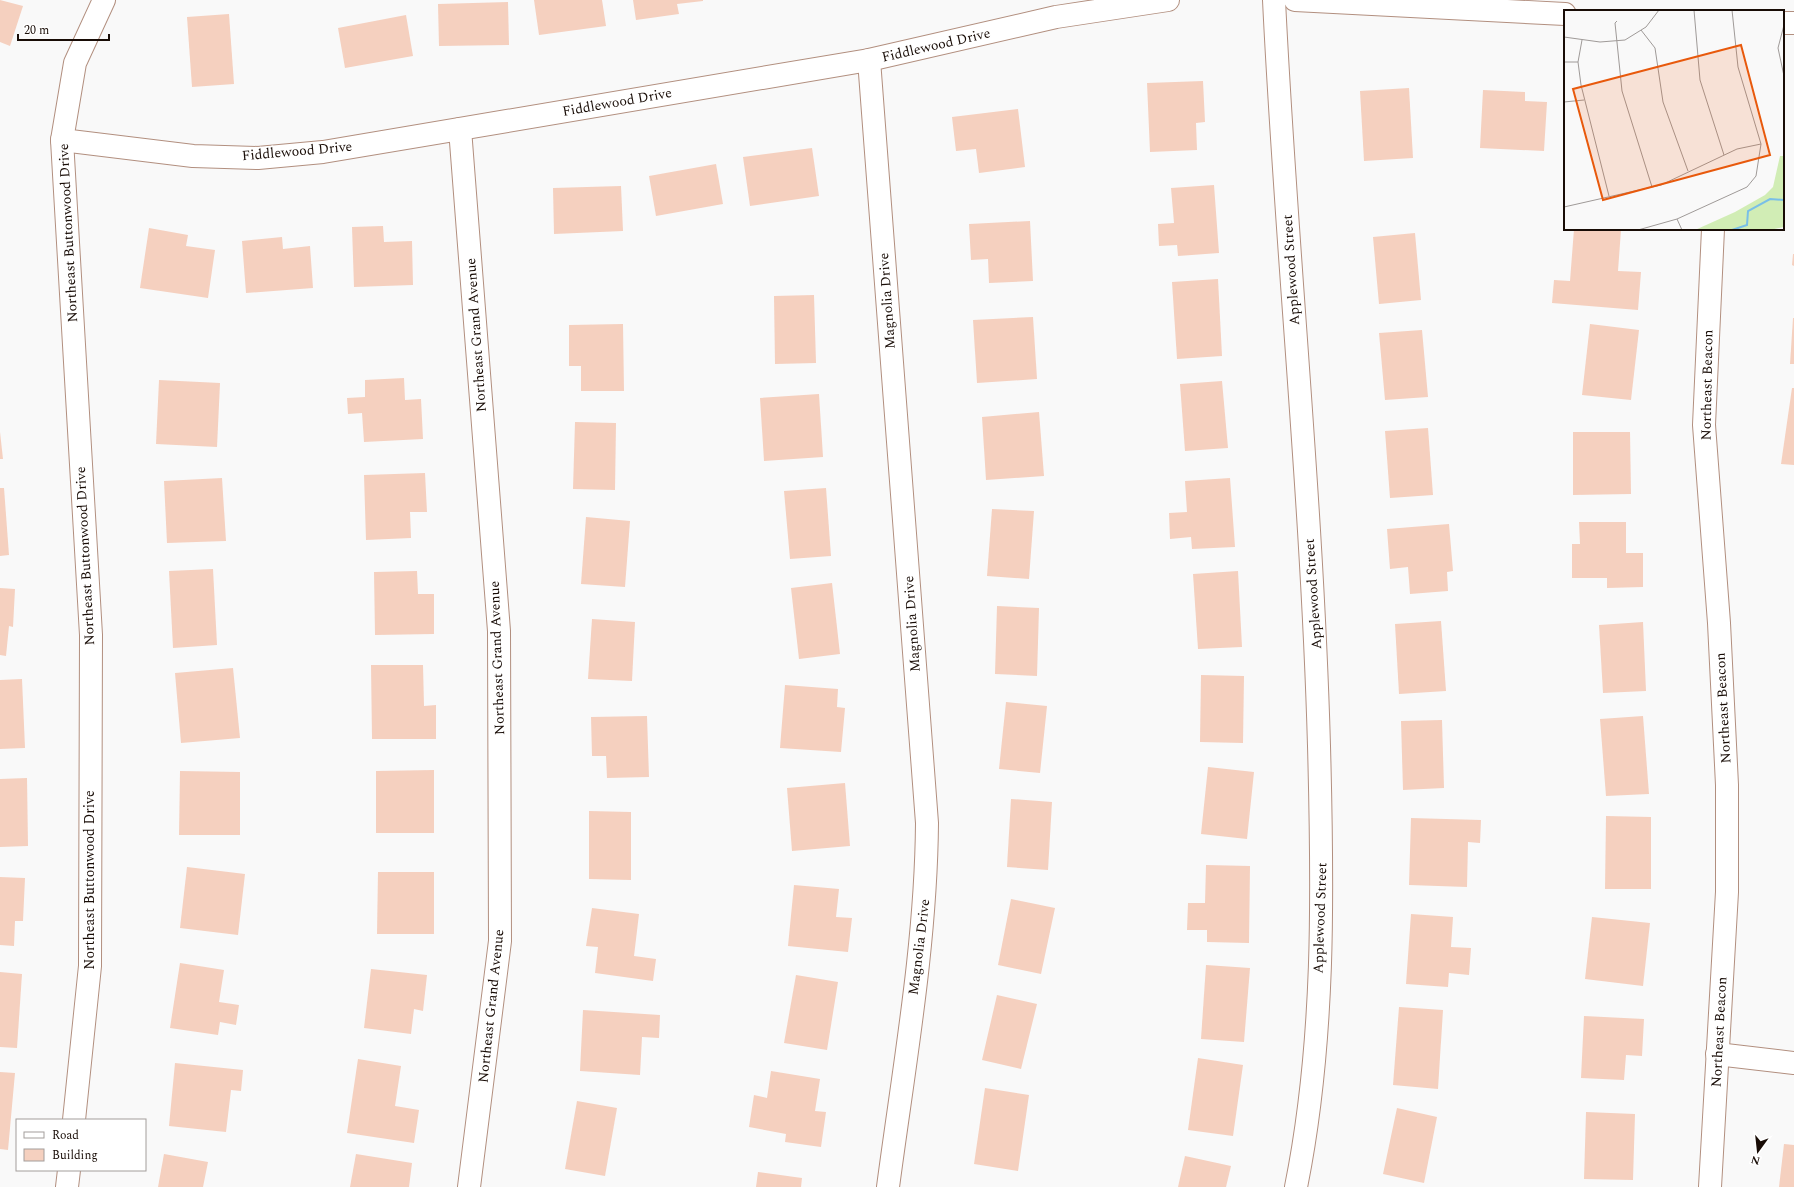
<svg xmlns="http://www.w3.org/2000/svg" width="1794" height="1187" font-family="Spectral,serif">
  <style>
    .building { fill: #f5d0bf }
    .lines { fill: none; stroke-linecap: round; stroke-linejoin: round }
    .minor-casing { stroke: #b28f7f; stroke-width: 24 }
    .minor { stroke: #fff; stroke-width: 22 }
    .labels { text-anchor: middle; dominant-baseline: central; stroke-width: 3; stroke-linejoin: round; paint-order: stroke }
    .street-label { font-size: 14px; fill: #180c06; stroke: #fff }
    .inset-river { fill: none; stroke: #79bfe7; stroke-width: 2 }
    .inset-road { fill: none; stroke: #9f9a98; stroke-width: 1 }
    .view { fill: #e8590c; fill-opacity: 0.15; stroke: #e8590c; stroke-width: 2 }
    .inset-edge { fill: none; stroke: #180c06; stroke-width: 2 }
  </style>
  <rect width="100%" height="100%" fill="#f9f9f9"/>
  <!-- building -->
  <g class="building">
    <path d="M0 0 23 6 10 46 0 42Z"/>
    <path d="M534 0H602L606 26 539 35Z"/>
    <path d="M633 0H703V1L677 4 679 14 636 20Z"/>
    <path d="M508 2 509 45 439 46 438 4Z"/>
    <path d="M229 14 234 84 192 87 187 17Z"/>
    <path d="M406 15 413 56 345 68 338 28Z"/>
    <path d="M1203 81 1205 122 1196 123 1197 150 1150 152 1147 83Z"/>
    <path d="M1409 88 1413 158 1364 161 1360 91Z"/>
    <path d="M1483 90 1525 92V101L1547 102 1544 151 1480 148Z"/>
    <path d="M1018 109 1025 167 979 173 976 149 956 151 952 117Z"/>
    <path d="M812 148 819 196 750 206 743 157Z"/>
    <path d="M716 164 723 204 656 216 649 176Z"/>
    <path d="M1214 185 1219 253 1178 256 1177 245 1159 246 1158 224 1174 223 1171 188Z"/>
    <path d="M621 186 623 231 554 234 553 188Z"/>
    <path d="M1030 221 1033 281 989 283 988 259 971 260 969 224Z"/>
    <path d="M383 226 384 242 412 241 413 285 354 287 352 227Z"/>
    <path d="M149 228 188 235 186 246 215 250 208 298 140 288Z"/>
    <path d="M1574 229 1621 230 1618 271 1641 272 1638 310 1552 303 1554 280 1570 281Z"/>
    <path d="M1415 233 1421 300 1379 304 1373 237Z"/>
    <path d="M282 237 283 249 310 246 313 288 246 293 242 241Z"/>
    <path d="M1793 254H1794V266L1792 265Z"/>
    <path d="M1218 279 1222 356 1177 359 1172 282Z"/>
    <path d="M814 295 816 363 775 364 774 296Z"/>
    <path d="M1033 317 1037 379 977 383 973 320Z"/>
    <path d="M1793 318H1794V364H1790Z"/>
    <path d="M623 324 624 391H581V366H569V325Z"/>
    <path d="M1590 324 1639 330 1631 400 1582 395Z"/>
    <path d="M1422 330 1428 397 1385 400 1379 333Z"/>
    <path d="M404 378 405 400 421 399 423 439 364 442 362 413 348 414 347 398 365 397V380Z"/>
    <path d="M159 380 220 383 217 447 156 444Z"/>
    <path d="M1222 381 1228 448 1185 451 1180 384Z"/>
    <path d="M1792 388H1794V465L1781 464Z"/>
    <path d="M819 394 823 457 764 461 760 398Z"/>
    <path d="M1039 412 1044 476 986 480 982 417Z"/>
    <path d="M575 422 616 423 615 490 573 489Z"/>
    <path d="M1428 428 1433 495 1390 498 1385 431Z"/>
    <path d="M0 432 3 459H0Z"/>
    <path d="M1573 432H1630L1631 494 1573 495Z"/>
    <path d="M425 473 427 512H410L411 538 366 540 364 475Z"/>
    <path d="M222 478 226 541 167 543 164 481Z"/>
    <path d="M1230 478 1235 547 1192 549 1191 537 1170 539 1169 513 1187 512 1185 481Z"/>
    <path d="M0 488H4L9 555 0 556Z"/>
    <path d="M826 488 831 556 790 559 784 491Z"/>
    <path d="M992 509 1034 511 1029 579 987 576Z"/>
    <path d="M586 517 630 521 625 587 581 584Z"/>
    <path d="M1579 522H1626V553H1643V587L1607 588V578H1572V544H1580Z"/>
    <path d="M1449 524 1453 571 1447 572 1448 591 1410 594 1408 567 1390 569 1387 529Z"/>
    <path d="M213 569 217 645 173 648 169 571Z"/>
    <path d="M417 571 418 594H434V634L375 635 374 572Z"/>
    <path d="M1238 571 1242 647 1198 649 1193 574Z"/>
    <path d="M832 583 840 654 799 659 791 588Z"/>
    <path d="M0 588 15 589 13 627 9 626 6 656 0 655Z"/>
    <path d="M997 606 1039 608 1037 676 995 674Z"/>
    <path d="M592 619 635 622 632 681 588 679Z"/>
    <path d="M1441 621 1446 691 1399 694 1395 624Z"/>
    <path d="M1643 622 1646 691 1603 693 1599 625Z"/>
    <path d="M371 665H423L424 706 436 705V739H372Z"/>
    <path d="M233 668 240 738 181 743 175 673Z"/>
    <path d="M1201 675 1244 676 1243 743 1200 742Z"/>
    <path d="M22 679 25 748 0 749V680Z"/>
    <path d="M785 685 838 689 837 707 845 708 841 752 780 748Z"/>
    <path d="M1006 702 1047 706 1040 773 999 769Z"/>
    <path d="M647 716 649 777 607 778 606 756H592L591 717Z"/>
    <path d="M1643 716 1649 794 1606 796 1600 719Z"/>
    <path d="M1442 720 1444 788 1403 790 1401 721Z"/>
    <path d="M1208 767 1254 772 1247 839 1201 834Z"/>
    <path d="M434 770V833H376V771Z"/>
    <path d="M180 771 240 772V835H179Z"/>
    <path d="M27 778 28 846 0 847V779Z"/>
    <path d="M845 783 850 846 792 851 787 788Z"/>
    <path d="M1011 799 1052 802 1048 870 1007 867Z"/>
    <path d="M589 811 631 812V880L589 879Z"/>
    <path d="M1606 816 1651 817V889H1605Z"/>
    <path d="M1411 818 1481 820 1480 843 1468 842 1467 887 1409 885Z"/>
    <path d="M1206 865 1250 866 1249 943 1207 942V930H1187L1188 903H1205Z"/>
    <path d="M187 867 245 874 238 935 180 928Z"/>
    <path d="M378 872H434V934H377Z"/>
    <path d="M0 877 25 878 23 921H15L14 946 0 945Z"/>
    <path d="M794 885 839 889 836 917 852 918 848 952 788 946Z"/>
    <path d="M1011 899 1055 908 1041 974 998 965Z"/>
    <path d="M592 908 639 914 634 956 656 959 653 981 595 973 598 947 586 946Z"/>
    <path d="M1411 914 1453 917 1451 947 1471 948 1469 975 1449 973 1448 987 1406 984Z"/>
    <path d="M1592 917 1650 923 1643 986 1585 979Z"/>
    <path d="M180 963 224 970 219 1002 239 1005 236 1025 220 1022 218 1035 170 1028Z"/>
    <path d="M1206 965 1250 968 1244 1042 1201 1039Z"/>
    <path d="M371 969 427 975 423 1011 414 1009 411 1034 364 1028Z"/>
    <path d="M0 972 22 974 17 1048 0 1047Z"/>
    <path d="M796 975 838 982 827 1050 784 1043Z"/>
    <path d="M997 995 1037 1004 1021 1069 982 1060Z"/>
    <path d="M1399 1007 1443 1010 1438 1089 1393 1085Z"/>
    <path d="M583 1010 660 1015 659 1038 642 1037 640 1075 580 1071Z"/>
    <path d="M1584 1016 1644 1019 1642 1056 1626 1055 1624 1080 1581 1078Z"/>
    <path d="M1198 1058 1243 1065 1233 1136 1188 1130Z"/>
    <path d="M358 1059 401 1066 395 1106 419 1110 414 1143 347 1133Z"/>
    <path d="M175 1063 243 1070 241 1091 231 1090 226 1132 169 1126Z"/>
    <path d="M771 1071 820 1079 815 1111 826 1112 821 1147 785 1142 786 1134 749 1127 754 1095 767 1098Z"/>
    <path d="M0 1072 15 1073 8 1150 0 1149Z"/>
    <path d="M985 1088 1029 1095 1018 1171 974 1164Z"/>
    <path d="M577 1101 617 1108 605 1176 565 1169Z"/>
    <path d="M1397 1108 1437 1117 1424 1183 1383 1174Z"/>
    <path d="M1586 1112 1635 1114 1633 1180 1584 1179Z"/>
    <path d="M1784 1144 1794 1145V1187H1779Z"/>
    <path d="M164 1154 208 1162 203 1187H158Z"/>
    <path d="M356 1154 412 1163 409 1187H350Z"/>
    <path d="M1185 1156 1231 1166 1226 1187H1178Z"/>
    <path d="M758 1172 802 1178 801 1187H756Z"/>
  </g>
  <g class="lines">
    <defs>
      <g id="minor">
        <path d="M1274 0C1286 249 1312 497 1319 746 1323 892 1325 1043 1296 1187"/>
        <path d="M1295 0 1565 14"/>
        <path d="M1783 23H1794"/>
        <path d="M869 60 927 823C926 945 904 1066 888 1187"/>
        <path d="M460 129 499 631 500 941 469 1187"/>
        <path d="M62 140 193 156 258 158 323 152 869 60 1056 17 1168 0"/>
        <path d="M1717 1054 1794 1063"/>
        <path d="M74 1120 90 966 91 635 62 140 75 63 104 0"/>
        <path d="M67 1187 69 1170"/>
        <path d="M1710 1187 1727 892V785L1719 623 1704 425 1713 229"/>
      </g>
    </defs>
    <!-- minor casing -->
    <use href="#minor" class="minor-casing"/>
    <!-- minor -->
    <use href="#minor" class="minor"/>
  </g>
  <g class="labels">
    <!-- street labels -->
    <g class="street-label">
      <text transform="translate(936 45) rotate(-13)">Fiddlewood Drive</text>
      <text transform="translate(617 102) rotate(-10)">Fiddlewood Drive</text>
      <text transform="translate(297 151) rotate(-5)">Fiddlewood Drive</text>
      <text transform="translate(68 233) rotate(-93)">Northeast Buttonwood Drive</text>
      <text transform="translate(1291 270) rotate(-94)">Applewood Street</text>
      <text transform="translate(887 301) rotate(-94)">Magnolia Drive</text>
      <text transform="translate(476 335) rotate(-94)">Northeast Grand Avenue</text>
      <text transform="translate(1707 385) rotate(-89)">Northeast Beacon</text>
      <text transform="translate(85 556) rotate(-93)">Northeast Buttonwood Drive</text>
      <text transform="translate(1313 594) rotate(-94)">Applewood Street</text>
      <text transform="translate(912 624) rotate(-94)">Magnolia Drive</text>
      <text transform="translate(497 658) rotate(-92)">Northeast Grand Avenue</text>
      <text transform="translate(1723 708) rotate(-93)">Northeast Beacon</text>
      <text transform="translate(89 880) rotate(-90)">Northeast Buttonwood Drive</text>
      <text transform="translate(1320 918) rotate(-88)">Applewood Street</text>
      <text transform="translate(919 947) rotate(-83)">Magnolia Drive</text>
      <text transform="translate(491 1006) rotate(-84)">Northeast Grand Avenue</text>
      <text transform="translate(1719 1032) rotate(-87)">Northeast Beacon</text>
    </g>
  </g>
  <!-- overview -->
  <g transform="translate(1564 10)">
    <rect width="220" height="220" fill="#f9f9f9"/>
    <path d="M216 146H220V217L206 220H131L171 202 201 185 209 177Z" fill="#d1edb5"/>
    <path class="inset-river" d="M168 220 183 215 184 201 206 189 220 190"/>
    <path class="inset-road" d="M130 0 136 70 160 145M53 11 51 13 58 81 88 177M220 15 214 38 220 66M77 20 91 38 99 92 124 161M0 27 36 32 61 30 82 17 95 0M18 30 14 52 17 75 45 186M0 52H14M0 92 20 90M0 197 97 175 173 139 197 134M113 209 118 220M74 220 113 209 183 177 192 166 197 134 174 57 168 0"/>
    <path class="view" d="M177 35 206 145 39 190 9 79Z"/>
    <rect width="220" height="220" class="inset-edge"/>
  </g>
  <!-- legend -->
  <rect x="16" y="1119" width="130" height="52" fill="#ffffff" stroke="#a39e9b"/>
  <rect x="24" y="1132" width="20" height="6" fill="#ffffff" stroke="#a39e9b"/>
  <text x="52" y="1139" font-size="12" fill="#180c06">Road</text>
  <rect x="24" y="1149" width="20" height="12" fill="#f5d0bf" stroke="#a39e9b"/>
  <text x="52" y="1159" font-size="12" fill="#180c06">Building</text>
  <!-- north arrow -->
  <g transform="translate(1758 1151) rotate(195)" stroke="#ffffff" stroke-width="3" paint-order="stroke">
  <path d="M0-3L7 15L0 10L-7 15Z" fill="#180c06"/>
  <text y="-6" font-size="11" font-weight="bold" text-anchor="middle" fill="#180c06">N</text>
  </g>
  <!-- scale -->
  <path d="M18 34v6h91v-6" fill="none" stroke="#180c06" stroke-width="2"/>
  <text x="24" y="34" font-size="12" fill="#180c06" stroke="#ffffff" stroke-width="3" paint-order="stroke">20 m</text>
</svg>
